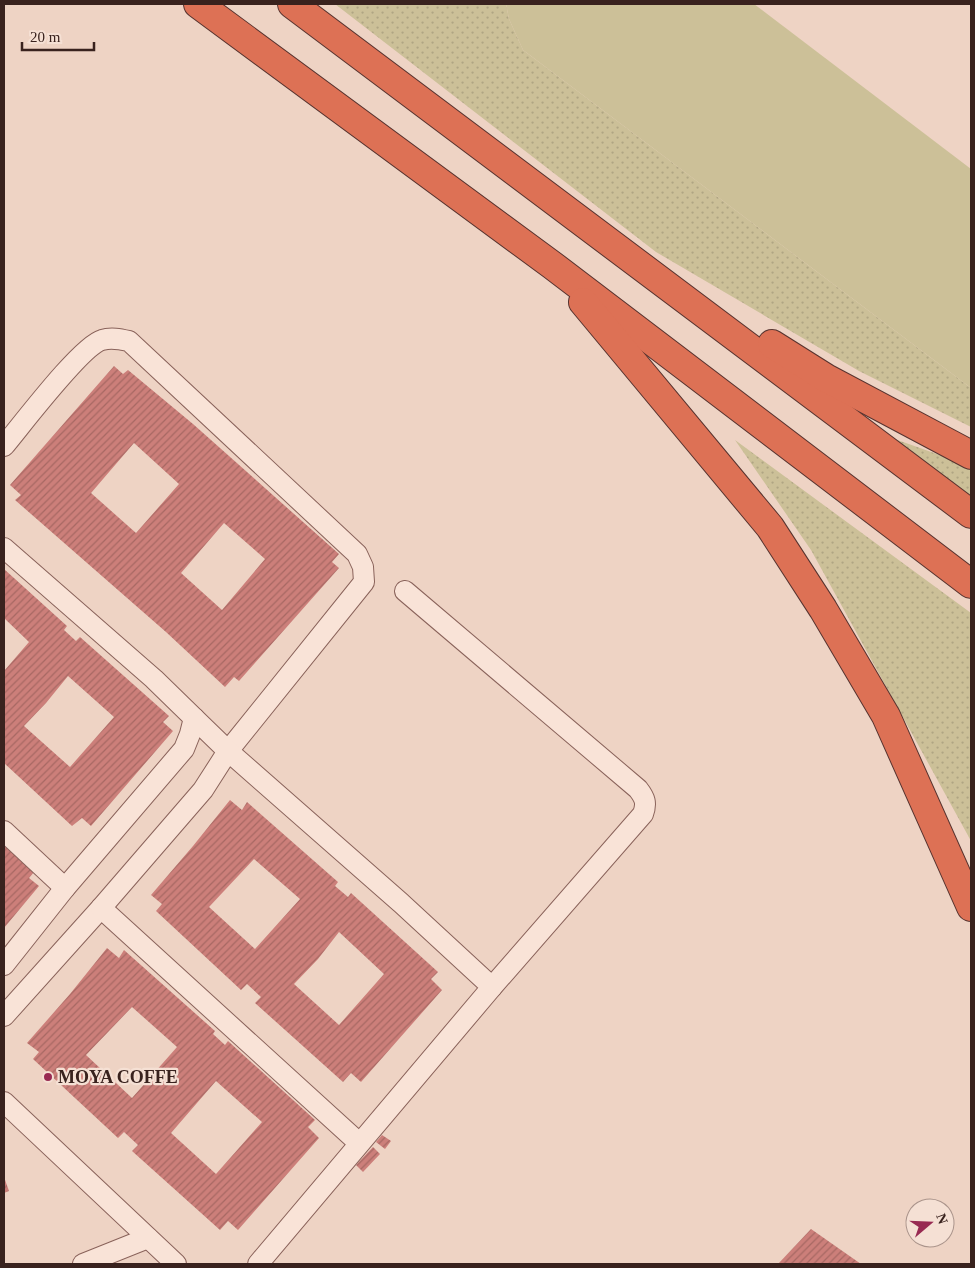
<svg xmlns="http://www.w3.org/2000/svg" width="975" height="1268" font-family="Georgia,serif">
  <style>
    .grass { fill: url(#grass-dots) }
    .park { fill: #ccc098 }
    .building { fill: url(#building-hatch); fill-rule: evenodd }
    .lines { fill: none; stroke-linecap: round; stroke-linejoin: round }
    .street-casing { stroke: #89625a; stroke-width: 22 }
    .highway-casing { stroke: #57332f; stroke-width: 30 }
    .street { stroke: #f9e3d7; stroke-width: 20 }
    .highway { stroke: #dd7155; stroke-width: 28 }
    .poi-dot { fill: #982a52; stroke: #f5e0d4; stroke-width: 2 }
    .labels { text-anchor: middle; dominant-baseline: central; stroke-width: 4.5; stroke-linejoin: round; paint-order: stroke }
    .poi-label { font-size: 18px; font-weight: bold; fill: #39221e; stroke: #f5e0d4; text-anchor: start }
  </style>
  <defs>
    <pattern id="grass-dots" width="8" height="8" patternUnits="userSpaceOnUse" patternTransform="scale(1.25)"><rect width="8" height="8" fill="#ccc098"/><path d="M2 2h.1M6 6h.1" fill="none" stroke="#b0a583" stroke-width="1.8" stroke-linecap="round"/></pattern>
    <pattern id="building-hatch" width="6" height="6" patternUnits="userSpaceOnUse" patternTransform="scale(1.25)"><rect width="6" height="6" fill="#cc7f7a"/><path d="M-1 1l2-2M0 6l6-6M5 7l2-2" fill="none" stroke="#a76863"/></pattern>
  </defs>
  <rect width="100%" height="100%" fill="#eed3c4"/>
  <!-- grass -->
  <g class="grass">
    <path d="M335 4H506L509 19 523 50 971 388V427L859 371 656 252Z"/>
    <path d="M889 437 951 459 971 470V496Z"/>
    <path d="M735 440 971 613V841L811 550Z"/>
  </g>
  <!-- park -->
  <path class="park" d="M506 4H754L971 169V388L523 50 509 19Z"/>
  <!-- building -->
  <g class="building">
    <path d="M114 366 123 374 128 370 193 424 339 554 332 562 339 568 239 681 234 677 225 687 166 632 15 500 21 495 10 485ZM134 443 179 484 136 533 91 493ZM224 523 265 559 222 610 181 573Z"/>
    <path d="M4 569 67 626 64 630 76 641 80 637 169 716 163 722 173 731 91 826 82 818 72 826 4 763V671L29 642 4 618ZM68 676 114 717 70 767 24 726 46 703Z"/>
    <path d="M230 800 242 810 247 802 338 882 335 886 348 897 351 893 438 972 431 979 442 990 361 1082 351 1073 343 1082 255 1003 261 997 247 984 241 990 156 911 162 904 151 895 193 846ZM254 859 300 899 255 949 209 907ZM339 932 384 974 339 1025 294 984 318 959Z"/>
    <path d="M4 845 34 872 29 878 39 886 4 928Z"/>
    <path d="M107 948 119 958 124 950 215 1031 213 1034 225 1045 228 1041 315 1120 308 1127 319 1138 238 1230 228 1221 220 1230 132 1151 138 1145 124 1132 118 1138 33 1059 39 1052 27 1043 70 994ZM132 1007 177 1047 132 1098 86 1055ZM216 1081 262 1122 216 1174 171 1133Z"/>
    <path d="M382 1135 391 1141 385 1149 376 1142Z"/>
    <path d="M373 1147 380 1154 363 1172 356 1165Z"/>
    <path d="M4 1177 9 1191 4 1193Z"/>
    <path d="M811 1229 861 1264H778Z"/>
  </g>
  <g class="lines">
    <defs>
      <g id="street">
        <path d="M4 446C21 426 81 346 102 340 111 337 120 339 129 341L357 554 363 567 364 582 228 751 203 790 101 908 4 1016"/>
        <path d="M4 548 154 679 194 718 190 734 184 749 65 888 4 965"/>
        <path d="M405 591 638 789C645 798 647 803 643 814L492 987"/>
        <path d="M194 718 228 751 401 903 492 987 258 1264"/>
        <path d="M4 831 65 888"/>
        <path d="M101 908 359 1143"/>
        <path d="M4 1102 176 1264"/>
        <path d="M83 1264 148 1238"/>
      </g>
      <g id="highway">
        <path d="M198 4 552 265 971 584"/>
        <path d="M292 4 971 514"/>
        <path d="M583 302 770 527 823 609 886 716 971 907"/>
        <path d="M772 344 826 378 971 455"/>
      </g>
    </defs>
    <!-- street casing -->
    <use href="#street" class="street-casing"/>
    <!-- highway casing -->
    <use href="#highway" class="highway-casing"/>
    <!-- street -->
    <use href="#street" class="street"/>
    <!-- highway -->
    <use href="#highway" class="highway"/>
  </g>
  <!-- markers -->
  <circle class="poi-dot" cx="48" cy="1077" r="5"/>
  <g class="labels">
    <!-- poi labels -->
    <g class="poi-label">
      <text x="58" y="1077">MOYA COFFE</text>
    </g>
  </g>
  <!-- border -->
  <rect width="975" height="1268" fill="none" stroke="#39221e" stroke-width="10"/>
  <!-- north arrow -->
  <g transform="translate(930 1223) rotate(71)"><circle r="24" fill="#f5e0d4" stroke="#aa948b"/>
  <path d="M0-4L9 19L0 12L-9 19Z" fill="#982a52"/>
  <text y="-8" font-size="14" font-weight="bold" text-anchor="middle" fill="#39221e">N</text>
  </g>
  <!-- scale -->
  <path d="M22 42v8h72v-8" fill="none" stroke="#39221e" stroke-width="2.5"/>
  <text x="30" y="42" font-size="15" fill="#39221e" stroke="#f5e0d4" stroke-width="4" paint-order="stroke">20 m</text>
</svg>
